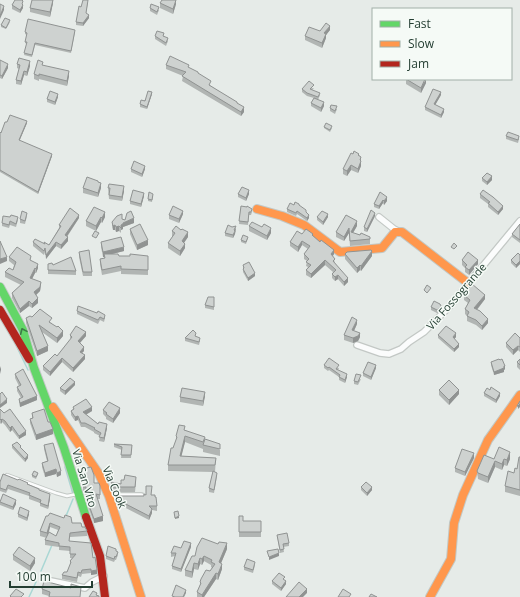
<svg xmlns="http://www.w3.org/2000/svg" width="520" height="597" font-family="'Open Sans',sans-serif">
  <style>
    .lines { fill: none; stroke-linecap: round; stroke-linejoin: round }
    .stream { stroke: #a9d7d4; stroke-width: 1.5 }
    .lane-casing { stroke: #c3c8c5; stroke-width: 4.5 }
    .street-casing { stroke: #c3c8c5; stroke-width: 8 }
    .fast-casing { stroke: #c2c8c5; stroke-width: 10 }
    .slow-casing { stroke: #c2c8c5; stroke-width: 10 }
    .jam-casing { stroke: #c2c8c5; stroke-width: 10 }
    .lane { stroke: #fbfcfc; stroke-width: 2.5 }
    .street { stroke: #fbfcfc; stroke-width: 5.5 }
    .fast { stroke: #63d668; stroke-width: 8 }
    .slow { stroke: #ff974d; stroke-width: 8 }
    .jam { stroke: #b3261e; stroke-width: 8 }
    .wall { fill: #b1b5b3; fill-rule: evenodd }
    .shaded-wall { fill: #909392 }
    .building { fill: #ced2d0; stroke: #909392 }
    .oneway { stroke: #3d7b48 }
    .labels { text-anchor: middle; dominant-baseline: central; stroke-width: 3; stroke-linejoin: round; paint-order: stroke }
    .street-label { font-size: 11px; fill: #243e32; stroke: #f5faf6 }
  </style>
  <rect width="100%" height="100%" fill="#e6ebe8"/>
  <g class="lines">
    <!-- stream -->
    <g class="stream">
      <path d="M15 343 28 370"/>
      <path d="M65 467 73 494"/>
      <path d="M66 516 73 499"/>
      <path d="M41 571 52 545"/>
      <path d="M29 597 36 582"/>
    </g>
    <defs>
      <path id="lane" d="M7 475 56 493 67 496 77 494"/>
      <g id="street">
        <path d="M379 217 394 229 398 231"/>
        <path d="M357 345 380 353 389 354 401 349 409 342 424 332 449 307 520 221"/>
        <path d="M109 496H141"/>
        <path d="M51 581 85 588 92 582 104 576"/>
      </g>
      <path id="fast" d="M0 287 23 330 34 368 64 448 86 517"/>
      <g id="slow">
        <path d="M257 209 282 216 304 225 340 252 382 248 395 232H402L468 283"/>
        <path d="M53 407 99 474 109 496 141 597"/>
        <path d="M430 597 451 559 454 523 463 495 488 440 520 395"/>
      </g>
      <g id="jam">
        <path d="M0 310 29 359"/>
        <path d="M86 517 100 556 105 597"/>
      </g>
    </defs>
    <!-- lane casing -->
    <use href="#lane" class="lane-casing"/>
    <!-- street casing -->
    <use href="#street" class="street-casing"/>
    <!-- fast casing -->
    <use href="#fast" class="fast-casing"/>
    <!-- slow casing -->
    <use href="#slow" class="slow-casing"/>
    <!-- jam casing -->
    <use href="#jam" class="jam-casing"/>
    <!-- lane -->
    <use href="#lane" class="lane"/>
    <!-- street -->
    <use href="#street" class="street"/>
    <!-- fast -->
    <use href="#fast" class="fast"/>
    <!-- slow -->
    <use href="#slow" class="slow"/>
    <!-- jam -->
    <use href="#jam" class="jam"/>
  </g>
  <!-- wall -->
  <g class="wall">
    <path d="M53 0V3L50 17 30 12V8Z"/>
    <path d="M88 3 86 13 89 18 83 26 76 25V22L81 7Z"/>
    <path d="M160 3 176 4 173 14 160 8Z"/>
    <path d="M23 4V8L20 13 12 9V5Z"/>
    <path d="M150 8 159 10 157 15 150 11Z"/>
    <path d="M10 22 6 29 1 27V25Z"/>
    <path d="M330 30 326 35V38L322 48 305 40V36L320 31Z"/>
    <path d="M25 32H75L71 53 35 45 32 57 24 55 27 44 25 43 27 35 25 34Z"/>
    <path d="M155 36H164L168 41 166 46 155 39Z"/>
    <path d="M0 60 8 68 2 79 0 78Z"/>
    <path d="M17 64 30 66 27 76 24 75 21 85 16 84V80L19 69 17 68Z"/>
    <path d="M166 65 189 68 198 73 211 86 237 103 244 112 241 116 182 81 183 76 166 69Z"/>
    <path d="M43 66 69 76 67 86 39 79V81L34 79V74Z"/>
    <path d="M406 79 426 83 421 93 406 84Z"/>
    <path d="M314 88 312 90 320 95 318 100 324 106 321 112 311 106V103L314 98 307 96 302 92V89Z"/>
    <path d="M152 94 147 109 140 107V104Z"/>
    <path d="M441 95 435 105 444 112 441 118 425 110V107Z"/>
    <path d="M58 97 55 105 47 102V99Z"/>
    <path d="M330 108 337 109 335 114 330 111Z"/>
    <path d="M27 123 19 141 52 156 38 194 0 172V132L1 133Z"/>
    <path d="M324 127 332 128 330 132 324 128Z"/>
    <path d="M506 136 519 139 518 143 506 139Z"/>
    <path d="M359 155 361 157V166L358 173 351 170 347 176 343 174V169Z"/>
    <path d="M131 169H145L142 177 131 172Z"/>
    <path d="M482 178 492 180 487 185 482 181Z"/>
    <path d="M98 183 101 188 98 197 83 193V188Z"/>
    <path d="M108 188 124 191 122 201 109 199Z"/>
    <path d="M380 192 387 201 384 205 383 203 379 209 374 207V204Z"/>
    <path d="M238 194H249L246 201 238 197Z"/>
    <path d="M480 194 503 209 498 215 488 207V204L480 198Z"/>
    <path d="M153 195 152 202 148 201V199Z"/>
    <path d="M144 196 141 207 130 204V201Z"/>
    <path d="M241 206 252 212 251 215H249L248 225 239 224Z"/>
    <path d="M299 206 306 212 309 218 307 221 297 214 296 216 287 212V209Z"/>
    <path d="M105 212V217L102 223 101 222 96 231 86 226V221Z"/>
    <path d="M183 214 179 223 169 219V215Z"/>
    <path d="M27 216 25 224 20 223V219Z"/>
    <path d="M375 216 367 232 364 231V227Z"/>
    <path d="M317 217H328L323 225 317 220Z"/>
    <path d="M79 218 67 237 68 241 61 249 56 246 46 259 45 252 44 255 33 246V242L45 244 49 245 59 228V225Z"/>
    <path d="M122 219 134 223 123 227V229L121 230V233L119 231 116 232 115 230H113L112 227V222Z"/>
    <path d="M18 220 16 227 10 225 9 228 2 226V223Z"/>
    <path d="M520 224V243L512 237V234Z"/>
    <path d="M249 226 271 233 267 240 249 231Z"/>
    <path d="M357 226 353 233 360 235 370 237V244L350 246 349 233 344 241 336 237V232Z"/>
    <path d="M232 227 236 229 235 234 233 238 225 236V233Z"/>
    <path d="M130 229 148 245 137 250 130 234Z"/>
    <path d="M172 231 188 237 184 242 185 248 180 256 168 248V243L173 236H172Z"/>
    <path d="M302 234 313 236 334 254 333 256 335 263 348 282 344 286 338 279 335 281 332 278V274L333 272 325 265 311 278 306 275V270L308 267 306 266 307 261 304 259V254L308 249 302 245 298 252 290 246V242Z"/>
    <path d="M248 238 246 244 241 242V240Z"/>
    <path d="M101 242 124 251 112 254 119 256H148V275L121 274V271L102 275 100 264V259L104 258V257H103L101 247Z"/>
    <path d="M79 252 92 272V276H83L79 257Z"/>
    <path d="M345 254 372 256 361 271 360 270 357 273 345 259Z"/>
    <path d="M520 255V264L516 268 511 263V260Z"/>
    <path d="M9 257 31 261 38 268 36 273H35L32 279 41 287 40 291 36 295 38 303 32 308 29 306 20 313 12 298V293L21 285 5 277V272L13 270 14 265 9 261Z"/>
    <path d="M462 260 478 264 469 275 465 272V268L462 265Z"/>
    <path d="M48 264 53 265 76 271V275L48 274Z"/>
    <path d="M243 265 255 276 248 281 243 272Z"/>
    <path d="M464 295 485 299 477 310 488 323 482 330 476 325 467 321V316L465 314V309L468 303 464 300Z"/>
    <path d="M214 297V310L205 308V305Z"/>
    <path d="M431 307 441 309 437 313 431 310Z"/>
    <path d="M77 311 105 318 104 322 100 320 98 324 77 314Z"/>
    <path d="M32 317 52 323H51L63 336 57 343 42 332 48 351 37 356 26 323V318Z"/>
    <path d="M357 324 354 331 360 337 358 341 353 343 344 340V335Z"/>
    <path d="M70 335 86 336 80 343 84 351 82 353 85 359 73 372 62 362 50 376 43 370V366L57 356 71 339 70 338Z"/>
    <path d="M438 335 456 337 454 339 459 347 454 352 438 338Z"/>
    <path d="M196 336 200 341 199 345 185 341V338Z"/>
    <path d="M520 338V352L518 350 513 355 506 347V343Z"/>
    <path d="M520 359V370L517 367V362Z"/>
    <path d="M491 362 505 369 504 370V372L494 375 491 365Z"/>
    <path d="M324 365 339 368 338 370 347 377 345 383 339 380V377L329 370 328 371 324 368Z"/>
    <path d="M376 368 371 380 363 376V373Z"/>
    <path d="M15 374 37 400 20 407 19 403V399L21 398 17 391V387L19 386 15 378Z"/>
    <path d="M361 379 358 385 354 384V381Z"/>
    <path d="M75 385 65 395 60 391V388Z"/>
    <path d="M439 390 459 394 449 405 439 395Z"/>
    <path d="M490 390 500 396 496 403 484 396V393Z"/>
    <path d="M205 396 203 406 180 402V397Z"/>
    <path d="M73 407 92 411 86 415 98 424 107 428 104 442 99 441 100 436 94 433V432L85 427H81L78 420 75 421 71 415V411L73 409Z"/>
    <path d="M0 409 26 435 19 439 12 430 10 432 5 425 2 422 1 424 0 423Z"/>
    <path d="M103 410 120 413 113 423 106 419V417L103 414Z"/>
    <path d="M32 413 48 422 53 434 36 440 30 423V419L32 418Z"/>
    <path d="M185 430 205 440V439L220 450V456L203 452V449L185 442 181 456 216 458 215 472H214L217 476 214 493 209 492V488L213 472 168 471V465L173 448 176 441V436Z"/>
    <path d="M114 444 132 445 131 458H121L122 450 114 447Z"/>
    <path d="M12 445 21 449 28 458 25 462 12 448Z"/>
    <path d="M44 445 61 475 57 477 56 474 45 477 42 467V463L47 461 44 449Z"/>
    <path d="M520 457V496L505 492V486L517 469Z"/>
    <path d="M474 458 465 476 455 472V468Z"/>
    <path d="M494 459H510L507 466 504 465 502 470 495 467 488 483 478 479 477 471Z"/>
    <path d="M78 470 94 483 100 486V499H97L103 521 94 523 86 501V492L83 491V480L80 481 78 474Z"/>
    <path d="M38 474 36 479 32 477V475Z"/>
    <path d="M124 480 136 482 135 492H113L111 487V482L121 484Z"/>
    <path d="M0 482 28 484 39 490 50 498 48 509 40 506V503L29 499V496L8 489 6 493 0 491Z"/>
    <path d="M361 487 372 490 367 496 361 490Z"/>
    <path d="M151 495 157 506V511L152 510V513L149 520 120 505V504L117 503 116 500V496H144Z"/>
    <path d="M0 502 16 504 13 510 0 505Z"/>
    <path d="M18 514H29L27 521 18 517Z"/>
    <path d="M46 516 72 523 82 527 87 531V536L70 537 69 541 93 558 97 574 91 575V573L82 574 81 577 78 576 77 582 62 579V575L67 572 70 565V561L72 558H70V551L59 550V547L45 545V540L47 538 40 536V531ZM50 527 58 530 56 536H48Z"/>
    <path d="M239 516 243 521H261V537H239Z"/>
    <path d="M277 535 289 543V546L283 547 284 552 280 553Z"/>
    <path d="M191 547 181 572 172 569V566L175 556 171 557V553L181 548Z"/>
    <path d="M227 549 221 563 222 569 218 580 216 579 204 597H197V592L200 585V582L210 571 212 568 211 567V565L204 561 202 565 200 564 198 570 194 569 192 578 185 576V570L195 556Z"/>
    <path d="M116 552 118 555 116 560H115L114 562 106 559V556Z"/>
    <path d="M13 555 35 563 30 571 13 560Z"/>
    <path d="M255 565 253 573 244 570V567Z"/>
    <path d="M285 580 286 584 281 591 272 584V581Z"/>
    <path d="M42 589 81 592 49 596 42 594Z"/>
  </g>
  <!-- shaded-wall -->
  <g class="shaded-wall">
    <path d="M53 0V3L50 17V12Z"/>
    <path d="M176 0V4L173 14V9Z"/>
    <path d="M23 5V8L20 13V10Z"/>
    <path d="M4 6V10L0 19V16Z"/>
    <path d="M89 15V18L83 26V23Z"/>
    <path d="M330 26V30L326 35V38L322 48V43L324 33Z"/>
    <path d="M30 61V66L27 76V72Z"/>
    <path d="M8 64V68L2 79V76Z"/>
    <path d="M24 71V75L21 85V81Z"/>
    <path d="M69 71V76L67 86V81Z"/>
    <path d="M426 79V83L421 93V88Z"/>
    <path d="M152 92V94L147 109V107Z"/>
    <path d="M441 92V95L434 107V104Z"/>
    <path d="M58 94V97L55 105V102Z"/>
    <path d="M324 102V106L321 112V108Z"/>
    <path d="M244 107V112L241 116V112Z"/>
    <path d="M444 109V112L441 118V115Z"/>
    <path d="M27 121V123L19 142V140Z"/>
    <path d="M52 154V156L38 194V192Z"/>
    <path d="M361 157V166L358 173V169Z"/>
    <path d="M351 165V170L347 176V171Z"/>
    <path d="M145 166V169L142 177V174Z"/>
    <path d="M492 176V180L487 185V182Z"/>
    <path d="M101 183V188L98 197V193Z"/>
    <path d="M124 186V191L122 201V197Z"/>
    <path d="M249 190V194L246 201V198Z"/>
    <path d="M144 193V196L141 207V204Z"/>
    <path d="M387 197V201L384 205V201Z"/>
    <path d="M383 200V203L379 209V206Z"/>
    <path d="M503 206V209L498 215V212Z"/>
    <path d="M183 211V214L179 223V219Z"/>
    <path d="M105 212V217L102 223V218Z"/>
    <path d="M375 213V216L367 232V229Z"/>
    <path d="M328 214V217L323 225V222Z"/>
    <path d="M79 215V218L65 239V235Z"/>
    <path d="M309 215V218L307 221V218Z"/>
    <path d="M101 217V222L96 231V226Z"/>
    <path d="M134 218V223L123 227V229L121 230V233V225L123 223Z"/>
    <path d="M357 221V226L351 236V232Z"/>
    <path d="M115 225V230H113V226Z"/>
    <path d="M119 226V231L116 232V227Z"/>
    <path d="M236 226 235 234 233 238V235Z"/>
    <path d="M271 228V233L267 240V236Z"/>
    <path d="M349 228V233L344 241V237Z"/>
    <path d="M188 232V237L182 246V241Z"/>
    <path d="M68 237V241L61 249V245Z"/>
    <path d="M148 240V245L137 250V245Z"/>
    <path d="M302 241V245L298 252V247Z"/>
    <path d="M56 242V246L46 259V255Z"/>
    <path d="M185 244V248L180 256V251Z"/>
    <path d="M124 247V251L104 256V254V257H103V252Z"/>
    <path d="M334 250V254L331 258V254Z"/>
    <path d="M372 251V256L361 271V266Z"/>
    <path d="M7 257V261L0 264V259Z"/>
    <path d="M325 260V265L311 278V274Z"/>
    <path d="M478 260V264L469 275V270Z"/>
    <path d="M520 261V264L516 268V265Z"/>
    <path d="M38 264V268L36 273V269Z"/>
    <path d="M360 265V270L357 273V268Z"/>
    <path d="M35 268V273L30 283V278Z"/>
    <path d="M255 273V276L248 281V278Z"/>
    <path d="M338 275V279L335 281V277Z"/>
    <path d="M348 278V282L344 286V282Z"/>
    <path d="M41 282 40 291 34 297V292Z"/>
    <path d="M485 295V299L474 313V308Z"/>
    <path d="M38 298V303L32 308V304Z"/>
    <path d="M29 301V306L20 313V309Z"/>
    <path d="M441 306V309L437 313V310Z"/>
    <path d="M488 319V323L482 330V326Z"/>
    <path d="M357 320V324L352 335V330Z"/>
    <path d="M63 331V336L57 343V338Z"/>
    <path d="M86 332V336L78 345V341Z"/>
    <path d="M360 333V337L358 341 353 343V338Z"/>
    <path d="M456 333V337L453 341V337Z"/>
    <path d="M459 344V347L454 352V349Z"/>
    <path d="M48 346V351L37 356V351Z"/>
    <path d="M518 346V350L513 355V350Z"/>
    <path d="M84 347V351L80 355V352Z"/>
    <path d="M85 355V359L73 372V368Z"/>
    <path d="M62 358V362L50 376V372Z"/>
    <path d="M376 365V368L371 380V377Z"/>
    <path d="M1 366V370L0 374V369Z"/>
    <path d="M504 366H505V369L504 370V372L494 375V372Z"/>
    <path d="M347 374V377L345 383V380Z"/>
    <path d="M75 382V385L65 395V391Z"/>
    <path d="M459 390V394L449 405V400Z"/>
    <path d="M205 392V396L203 406V401Z"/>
    <path d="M500 393V396L496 403V400Z"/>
    <path d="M37 396V400L20 407V403Z"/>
    <path d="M7 399V403L0 408V405Z"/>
    <path d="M520 404V407L518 409V406Z"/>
    <path d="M92 407V411L83 416V412Z"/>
    <path d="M120 408V413L113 423V419Z"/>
    <path d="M78 416V420L75 421V417Z"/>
    <path d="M2 419V422L1 424V420Z"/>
    <path d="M107 424V428L104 442V438Z"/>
    <path d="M12 426V430L10 432V428Z"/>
    <path d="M53 429V434L36 440V435Z"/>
    <path d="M26 431V435L19 439V436Z"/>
    <path d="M185 436V442L180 462V456Z"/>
    <path d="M510 452V459L507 466V460Z"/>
    <path d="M474 453V458L465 476V472Z"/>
    <path d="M28 455V458L25 462V459Z"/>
    <path d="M504 459V465L502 470V464Z"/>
    <path d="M495 461V467L488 483V477Z"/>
    <path d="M56 469V474L45 477V473Z"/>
    <path d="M61 471V475L57 477V473Z"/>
    <path d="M80 476H83V480L80 481Z"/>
    <path d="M372 487V490L367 496V493Z"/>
    <path d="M50 494V498L48 509V506Z"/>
    <path d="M16 500V504L13 510V507Z"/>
    <path d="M152 509V513L149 520V516Z"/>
    <path d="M29 511V514L27 521V518Z"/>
    <path d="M103 516V521L94 523V519Z"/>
    <path d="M179 516V518L175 519V518Z"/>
    <path d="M50 523V527L47 538V533Z"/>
    <path d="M191 543V547L181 572V569Z"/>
    <path d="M227 543V549L219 568V562Z"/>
    <path d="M279 553V556L269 560V557Z"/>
    <path d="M204 556V561L202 565V559Z"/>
    <path d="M35 558V563L30 571V566Z"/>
    <path d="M200 558V564L198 570V564Z"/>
    <path d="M194 563V569L192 578V572Z"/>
    <path d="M222 564V569L218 580V574Z"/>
    <path d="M97 570V574L91 575V571Z"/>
    <path d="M216 573V579L204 597H202V595Z"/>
    <path d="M286 581V584L281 591V588Z"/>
    <path d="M307 589V593L303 597H299Z"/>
    <path d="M186 590V593L184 597H183Z"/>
  </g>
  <!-- building -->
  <g class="building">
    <path d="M15 0H22L23 1 22 4 23 5 20 10 12 5Z"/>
    <path d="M32 0H53L50 12 30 8Z"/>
    <path d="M83 0H88L86 13 89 15 83 23 76 22 79 6 81 7Z"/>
    <path d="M162 0H176L173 9 160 3Z"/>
    <path d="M0 4 4 6 0 16Z"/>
    <path d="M151 4 159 7 157 12 150 8Z"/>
    <path d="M5 18 10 20 6 28 1 25Z"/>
    <path d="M28 19 75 30 71 51 35 43 32 55 24 53 27 42H25L27 33 25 32Z"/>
    <path d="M326 23 330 26 324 33 326 34 322 43 305 36 309 27 320 31Z"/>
    <path d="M157 31 164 33 163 36 168 38 166 43 155 36Z"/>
    <path d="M170 56 189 65 188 67 198 72V73L211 81 209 85 237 102V103L244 107 241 112 182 76 186 72 166 65Z"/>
    <path d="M19 58 30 61 27 72 24 71 21 81 16 80 20 65 17 64Z"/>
    <path d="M0 60 8 64 2 76 0 75Z"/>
    <path d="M38 60 43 62 42 65 69 71 67 81 39 74V76L34 74Z"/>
    <path d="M406 79H425L421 88Z"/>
    <path d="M309 81 314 85 310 89 320 93 318 97 307 93 302 89Z"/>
    <path d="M433 89 441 92 434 104 444 109 441 115 425 107Z"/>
    <path d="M50 91 58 94 55 102 47 99Z"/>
    <path d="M148 91 152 92 147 107 140 104 141 100 145 101Z"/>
    <path d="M314 98 324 102 321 108 311 103Z"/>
    <path d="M331 105 337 106 335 111 330 108Z"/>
    <path d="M10 115 27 121 19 140 52 154 38 192 0 170V132L1 133 5 122H7Z"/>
    <path d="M326 123 332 126 330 130 324 127Z"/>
    <path d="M508 132 519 136 518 140 506 136Z"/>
    <path d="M354 151 359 154 358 155 361 157 360 160 361 161 358 169 351 165 347 171 343 169 351 153 353 154Z"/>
    <path d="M134 161 145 166 142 174 131 169Z"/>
    <path d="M487 173 492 176 487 182 482 178Z"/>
    <path d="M87 177 98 181V182L101 183 98 193 83 188Z"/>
    <path d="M109 184 124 186 122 197 109 195 110 188H108Z"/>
    <path d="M242 187 249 190 246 198 238 194Z"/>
    <path d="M133 190 144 193 141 204 130 201Z"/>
    <path d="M483 190 493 197 503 206 498 212 488 203 490 202 480 194Z"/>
    <path d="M149 192 153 194 152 200 148 199Z"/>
    <path d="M380 192 387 197 384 201 383 200 379 206 374 204Z"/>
    <path d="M295 202 299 204V205L306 210V212L309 215 307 218 297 211 296 213 287 209 290 203 294 205Z"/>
    <path d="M173 206 183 211 179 219 169 215Z"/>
    <path d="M241 206 247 207V206L252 209 251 212H249L248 222 239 221Z"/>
    <path d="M94 207 105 212 102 218 101 217 96 226 86 221Z"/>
    <path d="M70 208 79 215 65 235 68 237 61 245 56 242 46 255 45 248 44 251 33 242 35 239 45 244 44 242 49 245 61 226 59 225Z"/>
    <path d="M371 210 375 213 367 229 364 227Z"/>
    <path d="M22 211 27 213 25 221 20 219Z"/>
    <path d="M131 211 134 218 123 223V224L121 225V228L119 226 116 227 115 225 113 226 112 222 117 216 122 214V219L125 220 127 213Z"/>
    <path d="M322 211 328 214 323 222 317 217Z"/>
    <path d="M11 215 18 217 16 224 10 221 9 225 2 223 3 216 10 217Z"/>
    <path d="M346 215 357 221 351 232 360 235 361 233 370 237V239L350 241 349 228 344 237 336 232Z"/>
    <path d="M252 222 262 227 264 224 271 228 267 236 249 226Z"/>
    <path d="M140 224 148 240 137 245 130 229Z"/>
    <path d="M520 224V240L512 234Z"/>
    <path d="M228 225 232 227 236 226 234 230 235 231 233 235 225 233Z"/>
    <path d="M176 226 181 230 182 229 188 232 182 241 185 244 180 251 168 243 175 233 172 231Z"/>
    <path d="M306 229 313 234 312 235 320 242 321 240 334 250 331 254 335 259 333 261 348 278 344 282 338 275 335 277 332 274 336 270 325 260 311 274 306 270 311 265 306 262 309 259 304 254 310 246 302 241 298 247 290 242 297 231 302 234Z"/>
    <path d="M95 231 99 233 96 238 92 236Z"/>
    <path d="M243 235 248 237 246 242 241 240Z"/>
    <path d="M121 237 124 247 103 252 101 242Z"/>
    <path d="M0 241 7 257 0 259Z"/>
    <path d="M454 243 457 246 454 249 451 247Z"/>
    <path d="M17 247 31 256 30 260 38 264 36 269 35 268 30 278 41 282 40 287 34 292 38 298 32 304 29 301 20 309 12 293 24 282 5 272 9 268 13 270 16 262 9 257Z"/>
    <path d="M89 250 92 272H83L79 252Z"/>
    <path d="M371 250 372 251 361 266 360 265 357 268 345 254 347 252Z"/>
    <path d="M468 252 478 260 469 270 465 267 467 265 462 260Z"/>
    <path d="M518 253 520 255V261L516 265 511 260Z"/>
    <path d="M104 254H118L119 256H130V254L148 256V270L121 269V266L102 270 100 259 105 258Z"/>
    <path d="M71 257 76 271 48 270V264L52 263 53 265Z"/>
    <path d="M249 262 255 273 248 278 243 269 244 268 243 265Z"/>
    <path d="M472 284 485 295 474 308 480 311 488 319 482 326 476 320 467 316 469 312 465 309 470 300 464 295Z"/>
    <path d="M427 285 431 288 427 293 424 290Z"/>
    <path d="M208 297H214V307L205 305Z"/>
    <path d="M434 301 440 304 441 306 437 310 431 307Z"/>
    <path d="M78 306 97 313 98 311 105 315 104 319 100 317 98 320 77 311Z"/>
    <path d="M40 309 52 318 49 322 57 327 58 326 63 331 57 338 39 325 48 346 37 351 26 318 30 316 32 317Z"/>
    <path d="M352 317 357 320 352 330 360 333 358 336 353 338 344 335Z"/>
    <path d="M76 326 86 332 78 341 84 347 80 352 85 355 73 368 62 358 50 372 43 366 55 354 57 356 72 337 70 335Z"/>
    <path d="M446 326 456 333 453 337 459 344 454 349 438 335Z"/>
    <path d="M193 330 196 333 195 336 200 338 199 342 185 338Z"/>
    <path d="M515 333 520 338V347L518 346 513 350 506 343Z"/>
    <path d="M329 358 339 365 336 369 347 374 345 380 339 377 340 375 329 367 328 368 324 365Z"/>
    <path d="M499 359 500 360 502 359 505 366H504V368L494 372 491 362Z"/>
    <path d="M520 359V365L517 362Z"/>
    <path d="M368 362 376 365 371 377 363 373Z"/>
    <path d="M23 369 37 396 20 403 19 399 23 397 17 387 21 385 15 374Z"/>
    <path d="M356 374 361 375 358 382 354 381Z"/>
    <path d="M70 378 75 382 65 391 60 388Z"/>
    <path d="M449 380 459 390 449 400 439 390Z"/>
    <path d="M491 387 500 393 496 400 484 393 487 388 490 390Z"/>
    <path d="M182 388 205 392 203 401 180 397Z"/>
    <path d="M2 392 7 399 0 405V394Z"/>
    <path d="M86 399 92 407 83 412 98 424 99 422 107 424 104 438 99 437 101 433 94 429 95 428 85 423H81L78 416 75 417 71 411 74 409 73 407Z"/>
    <path d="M520 401V404L518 406H517Z"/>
    <path d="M109 402 120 408 113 419 106 414 107 413 103 410Z"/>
    <path d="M0 409 4 413 10 409 26 431 19 436 12 426 10 428 5 421 2 419 1 420 0 419Z"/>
    <path d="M44 409 48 422H50L53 429 36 435 30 419 33 418 32 413Z"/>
    <path d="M179 425 185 426 184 430 205 437 203 442 185 436 180 456 216 458 215 465H168L171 448H173L177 437 176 436Z"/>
    <path d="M205 439 220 444V449L203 445Z"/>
    <path d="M17 442 21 446 20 447 28 455 25 459 12 445Z"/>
    <path d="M53 443 61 471 57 473 56 469 45 473 42 463 48 461 44 445Z"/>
    <path d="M114 444 132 445 131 455H121L122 447Z"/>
    <path d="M499 447 510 452 507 460 504 459 502 464 495 461 488 477 478 473 477 471 484 455 494 459Z"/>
    <path d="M462 449 474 453 465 472 455 468Z"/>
    <path d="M519 457H520V490L505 486 508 471 514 473 515 468 517 469Z"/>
    <path d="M91 467 94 475V483H99L100 486V495L96 494 103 516 94 519 86 497V487H83V476H80L78 470Z"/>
    <path d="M34 471 38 473 36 477 32 475Z"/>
    <path d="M213 471 217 473 214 490 209 488Z"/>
    <path d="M3 474 18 480 19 479 28 483 27 484 39 489V490L50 494 48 506 40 503 41 500 29 495 30 493 8 485 6 490 0 488V482Z"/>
    <path d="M125 475 136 477 135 487H113L111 482 121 484V480H124Z"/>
    <path d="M366 482 372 487 367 493 361 487Z"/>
    <path d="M146 486H152L151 495H155V497H156L157 506H149L152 509 149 516 120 501V500L117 499 116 496H144V494L146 495Z"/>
    <path d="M3 494 16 500 13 507 0 502Z"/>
    <path d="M20 507 29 511 27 518 18 514Z"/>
    <path d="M178 511 179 516 175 518 174 512Z"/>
    <path d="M50 513 64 518 65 515 71 517 72 523H81L82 527H85L87 531 70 533 69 541 91 543 93 558 95 557 97 570 91 571V569L82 570 81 573 78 572 77 578 62 575 64 572H67L71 562 70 561 76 554H70V547L59 546V543L45 540 49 532 56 536 60 527 50 523 47 533 40 531 46 516H48Z"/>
    <path d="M239 516H243V521H261V532H239Z"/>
    <path d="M287 533 289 543 283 544 284 549 280 550 277 535Z"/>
    <path d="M202 538 218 544 219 542 227 543 219 562 222 564 218 574 216 573 202 595 197 592 201 583 200 582 201 579 206 570 210 571 215 564 211 562 212 560 204 556 202 559 200 558 198 564 194 563 192 572 185 570 192 556H195L197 547Z"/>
    <path d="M184 541 191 543 181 569 172 566 176 553H171L174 546 181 548Z"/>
    <path d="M108 546 116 549V551L118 552 116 557 115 556 114 559 106 556Z"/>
    <path d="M19 547 35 558 30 566 13 555Z"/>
    <path d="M278 549 279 553 269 557 267 551Z"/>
    <path d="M247 559 255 562 253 570 244 567Z"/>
    <path d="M279 573 285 577 283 579 286 581 281 588 272 581Z"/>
    <path d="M44 581 71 588V584L81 587 80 597H49L50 592 42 589Z"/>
    <path d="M299 582 307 589 299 597H286Z"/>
    <path d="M176 585 186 590 183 597H175L172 596Z"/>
    <path d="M16 589 24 594 21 597H11L10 596Z"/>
    <path d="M343 589 351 594 349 597H338Z"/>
    <path d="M93 591 97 593 96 595 99 596V597H89Z"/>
    <path d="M371 594 377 597H369Z"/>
  </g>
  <!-- one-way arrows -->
  <defs><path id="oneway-chevron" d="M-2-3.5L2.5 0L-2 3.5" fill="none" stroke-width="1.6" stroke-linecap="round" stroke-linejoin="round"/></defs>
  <use class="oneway" href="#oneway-chevron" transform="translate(23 331) rotate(-114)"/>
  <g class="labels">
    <!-- street labels -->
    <g class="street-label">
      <text transform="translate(456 296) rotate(-49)">Via Fossogrande</text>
      <text transform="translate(85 478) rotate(73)">Via San Vito</text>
      <text transform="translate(115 487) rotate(67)">Via Cook</text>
    </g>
  </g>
  <!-- legend -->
  <rect x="372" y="8" width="140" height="72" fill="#f5faf6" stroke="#a1afa8"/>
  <rect x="380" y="21" width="20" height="6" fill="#63d668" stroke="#a1afa8"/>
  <text x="408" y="28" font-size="12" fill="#243e32">Fast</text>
  <rect x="380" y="41" width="20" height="6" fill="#ff974d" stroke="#a1afa8"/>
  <text x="408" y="48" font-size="12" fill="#243e32">Slow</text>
  <rect x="380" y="61" width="20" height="6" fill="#b3261e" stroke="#a1afa8"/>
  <text x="408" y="68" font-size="12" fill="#243e32">Jam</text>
  <!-- scale -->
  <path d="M10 581v6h82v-6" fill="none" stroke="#243e32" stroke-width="2"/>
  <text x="16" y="581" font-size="12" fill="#243e32" stroke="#f5faf6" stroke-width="3" paint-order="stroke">100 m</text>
</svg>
